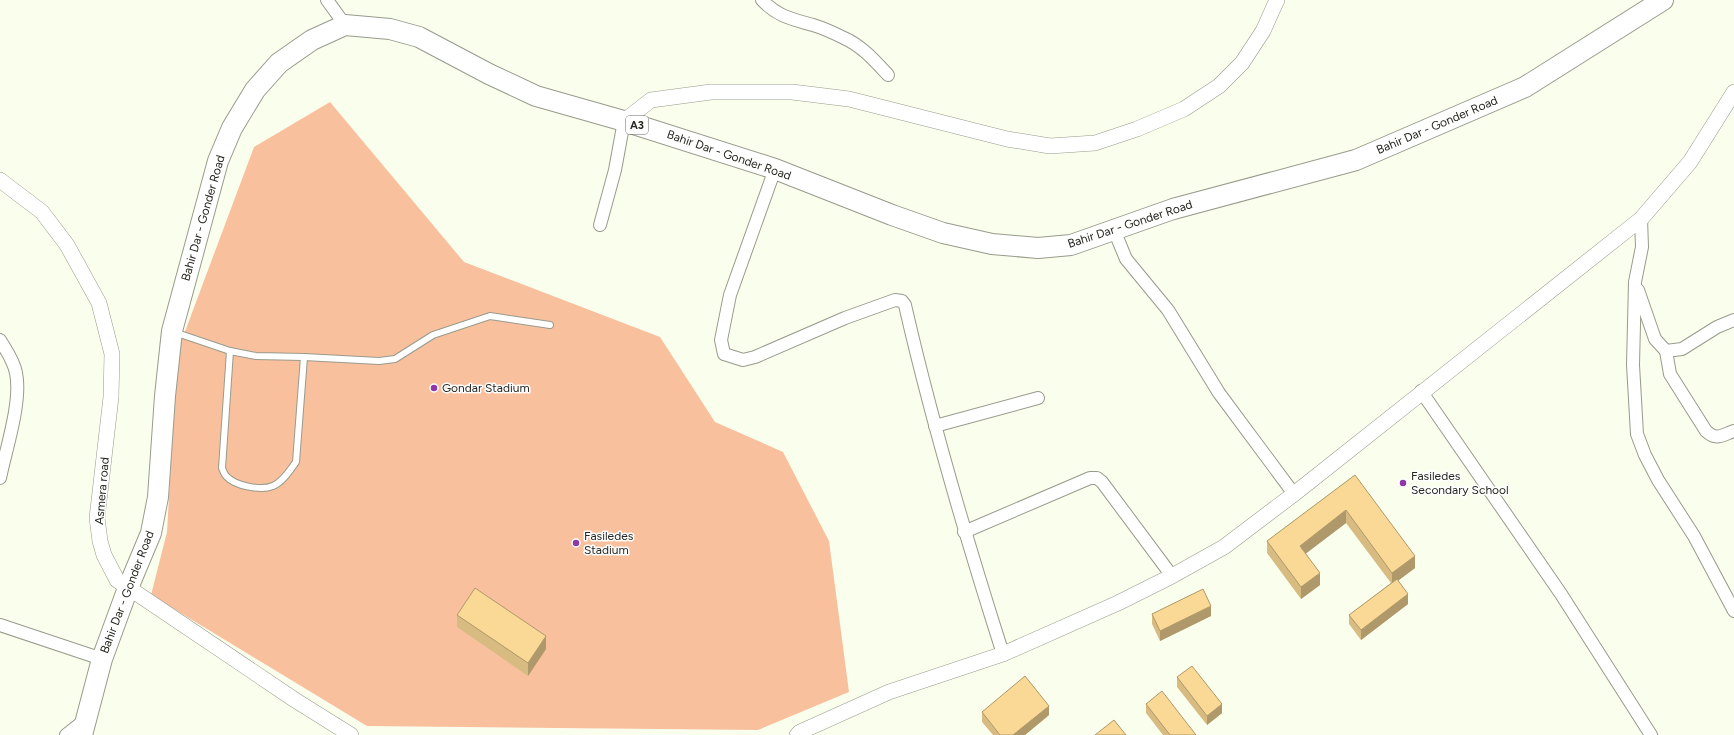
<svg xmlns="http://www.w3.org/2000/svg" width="1734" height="735" font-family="Figtree,sans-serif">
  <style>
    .green { fill: #f9c09e }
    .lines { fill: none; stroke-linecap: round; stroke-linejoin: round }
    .service-casing { stroke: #989b8c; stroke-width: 8 }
    .minor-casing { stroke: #989b8c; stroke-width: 14 }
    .tertiary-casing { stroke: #989b8c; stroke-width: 16 }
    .trunk-casing { stroke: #989b8c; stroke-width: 22 }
    .service { stroke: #fff; stroke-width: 6 }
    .minor { stroke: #fff; stroke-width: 12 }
    .tertiary { stroke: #fff; stroke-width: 15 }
    .trunk { stroke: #fff; stroke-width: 20 }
    .wall { fill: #d7bb81 }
    .shaded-wall { fill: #af9869 }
    .building { fill: #fad996; stroke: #af9869 }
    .poi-dot { fill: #8d38a6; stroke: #fff; stroke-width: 1.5 }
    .labels { text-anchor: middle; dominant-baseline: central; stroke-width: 3; stroke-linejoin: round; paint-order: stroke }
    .shield { fill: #fff; stroke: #676864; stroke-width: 1 }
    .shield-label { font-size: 11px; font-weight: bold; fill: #262721 }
    .street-label { font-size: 12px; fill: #262721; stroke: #fff }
    .poi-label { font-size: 12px; fill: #262721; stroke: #fff; text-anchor: start }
  </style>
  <rect width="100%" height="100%" fill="#fafeed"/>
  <!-- green -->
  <path class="green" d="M330 102 464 262 660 337 715 422 783 452 829 541 849 692 758 730 367 726 151 595 167 532 177 353 254 147Z"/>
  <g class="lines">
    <defs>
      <g id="service">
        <path d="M174 332 230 351 256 356 304 357 379 361 395 359 433 335 490 316 550 325"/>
        <path d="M230 351 222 468C223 470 224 474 226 476 235 486 261 491 273 486 283 482 290 470 296 462L304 357"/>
      </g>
      <g id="minor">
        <path d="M327 0 345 25"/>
        <path d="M762 0C778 17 792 19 813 25 823 28 834 33 844 38 862 46 875 61 888 75"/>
        <path d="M775 169 730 295 721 340 724 354 743 360 755 357 845 318 895 300 902 301 905 305C932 423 966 538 1003 654"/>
        <path d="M1641 219 1642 247 1635 282 1633 365 1637 434 1645 455 1658 480 1694 536 1734 611"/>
        <path d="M600 225 615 170 624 121"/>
        <path d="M1114 230 1126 259 1168 310 1219 393 1294 494"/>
        <path d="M1638 290 1655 339 1666 351 1682 349 1717 327 1734 320"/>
        <path d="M0 340C6 350 14 361 16 373 22 401 6 449 0 478"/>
        <path d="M1666 351 1670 374 1706 431C1717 441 1722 435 1734 431"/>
        <path d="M1421 391 1561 594 1651 735"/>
        <path d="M935 426 1038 398"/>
        <path d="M964 532 1090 478H1097L1102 482 1172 576"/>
        <path d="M0 625 102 659"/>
        <path d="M66 735 85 720"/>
      </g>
      <g id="tertiary">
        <path d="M624 121 651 100 711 92H792L849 99 1007 139 1050 146 1095 143 1137 129 1184 109 1219 86 1242 63 1263 31 1277 0"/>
        <path d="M0 180 42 212 67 245 99 303 112 354 111 397 97 518 100 541 104 555 117 580 295 700 351 735"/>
        <path d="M797 735 800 732 889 692 1003 654 1118 603 1172 576 1224 547 1294 494 1641 219 1690 162 1734 92"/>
      </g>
      <path id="trunk" d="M82 735 102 659 128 588 151 533 158 497 165 396 172 331 218 161 232 128 255 90 279 63 312 40 345 25 390 29 419 37 489 74 536 96 624 121 775 169 892 215 943 233 992 244 1038 248 1071 245 1173 209 1356 160 1525 87 1663 0"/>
    </defs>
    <!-- service casing -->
    <use href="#service" class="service-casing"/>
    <!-- minor casing -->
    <use href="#minor" class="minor-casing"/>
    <!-- tertiary casing -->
    <use href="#tertiary" class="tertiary-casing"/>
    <!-- trunk casing -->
    <use href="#trunk" class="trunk-casing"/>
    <!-- service -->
    <use href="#service" class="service"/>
    <!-- minor -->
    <use href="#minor" class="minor"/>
    <!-- tertiary -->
    <use href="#tertiary" class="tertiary"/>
    <!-- trunk -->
    <use href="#trunk" class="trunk"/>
  </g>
  <!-- wall -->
  <g class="wall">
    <path d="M1355 475 1415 568 1398 581 1408 604 1361 640 1349 624V615L1391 583 1346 523 1305 554 1320 585 1301 599 1267 553V541Z"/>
    <path d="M1152 614 1211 616 1160 641 1152 624Z"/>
    <path d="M457 615 546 649 528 676 457 627Z"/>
    <path d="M1177 677 1222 713 1207 725 1177 687Z"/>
    <path d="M1146 704 1196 735H1163L1146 713Z"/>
    <path d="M982 712 1049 715 1025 735H993L982 722Z"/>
  </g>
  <!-- shaded-wall -->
  <g class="shaded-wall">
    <path d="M1346 510V523L1300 558V546Z"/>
    <path d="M1415 556V568L1392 585V573Z"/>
    <path d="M1320 573V585L1301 599V587Z"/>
    <path d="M1408 594V604L1361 640V630Z"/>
    <path d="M1211 606V616L1160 641V631Z"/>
    <path d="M546 636V649L528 676V663Z"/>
    <path d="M1222 704V713L1207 725V716Z"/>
    <path d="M1049 706V715L1025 735H1013Z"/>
  </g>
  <!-- building -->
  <g class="building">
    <path d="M1355 475 1415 556 1392 573 1346 510 1300 546 1320 573 1301 587 1267 541Z"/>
    <path d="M1397 579 1408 594 1361 630 1349 615Z"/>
    <path d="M475 588 546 636 528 663 457 615Z"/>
    <path d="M1203 589 1211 606 1160 631 1152 614Z"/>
    <path d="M1192 666 1222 704 1207 716 1177 677Z"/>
    <path d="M1025 676 1049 706 1013 735H1000L982 712Z"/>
    <path d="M1162 691 1196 735H1170L1146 704Z"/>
    <path d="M1114 720 1126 735H1095Z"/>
  </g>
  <!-- markers -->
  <g class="poi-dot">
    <circle cx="434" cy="388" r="4"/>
    <circle cx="1403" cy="483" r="4"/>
    <circle cx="576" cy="543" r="4"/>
  </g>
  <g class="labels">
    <!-- shield labels -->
    <rect class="shield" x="626" y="116" width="22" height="18" rx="3"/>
    <g class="shield-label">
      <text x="637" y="125">A3</text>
    </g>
    <!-- street labels -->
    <g class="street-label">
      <text transform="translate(1437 125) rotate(-23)">Bahir Dar - Gonder Road</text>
      <text transform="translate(729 155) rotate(19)">Bahir Dar - Gonder Road</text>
      <text transform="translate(203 218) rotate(-74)">Bahir Dar - Gonder Road</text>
      <text transform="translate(1130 224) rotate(-18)">Bahir Dar - Gonder Road</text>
      <text transform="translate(102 491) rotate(-85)">Asmera road</text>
      <text transform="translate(127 592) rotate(-69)">Bahir Dar - Gonder Road</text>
    </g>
    <!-- poi labels -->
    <g class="poi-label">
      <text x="442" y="388">Gondar Stadium</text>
      <text x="1411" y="476">Fasiledes<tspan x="1411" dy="14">Secondary School</tspan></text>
      <text x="584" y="536">Fasiledes<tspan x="584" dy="14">Stadium</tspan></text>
    </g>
  </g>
</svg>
